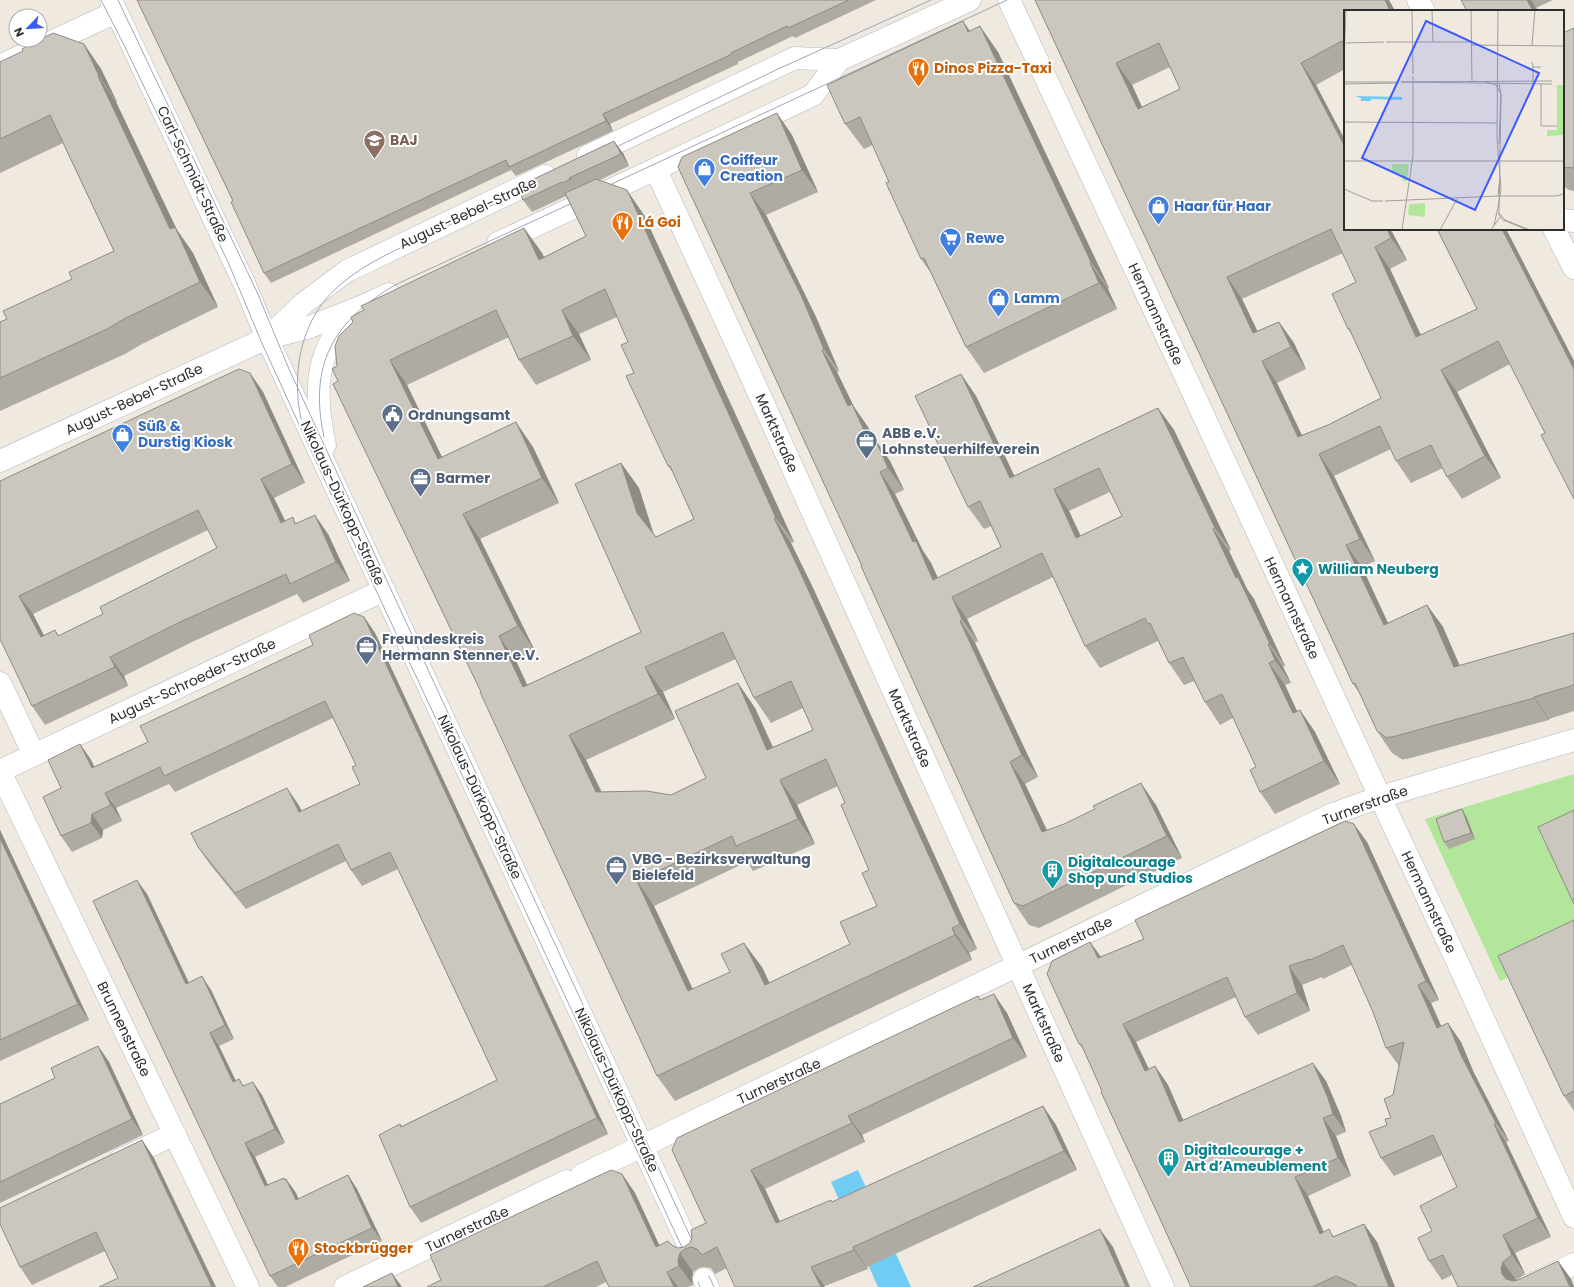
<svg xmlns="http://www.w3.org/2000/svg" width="1574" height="1287" font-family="Poppins,sans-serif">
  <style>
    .green { fill: #b2e79b }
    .water { fill: #71ccf3 }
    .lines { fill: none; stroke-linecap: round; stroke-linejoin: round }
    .minor-casing { stroke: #b4b6c1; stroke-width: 23 }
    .minor { stroke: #fff; stroke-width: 22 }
    .tram { stroke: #a2a4b8; stroke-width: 1 }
    .wall { fill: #afaba3; fill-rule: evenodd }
    .shaded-wall { fill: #8e8b85 }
    .building { fill: #cbc7be; stroke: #8e8b85; fill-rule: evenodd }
    .labels { text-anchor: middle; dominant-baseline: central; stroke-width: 4; stroke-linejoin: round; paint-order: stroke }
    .food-label { font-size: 14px; font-weight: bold; fill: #c56008; stroke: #fff; text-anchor: start }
    .education-label { font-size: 14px; font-weight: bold; fill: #785e54; stroke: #fff; text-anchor: start }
    .shop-label { font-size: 14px; font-weight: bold; fill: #366cbe; stroke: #fff; text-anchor: start }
    .street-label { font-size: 14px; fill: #2e2e2e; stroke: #fff }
    .service-label { font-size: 14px; font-weight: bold; fill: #4e5e75; stroke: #fff; text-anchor: start }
    .culture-label { font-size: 14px; font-weight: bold; fill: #0d838f; stroke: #fff; text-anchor: start }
    .inset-road { fill: none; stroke: #a29e99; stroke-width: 1 }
    .view { fill: #3d5aff; fill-opacity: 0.15; stroke: #3d5aff; stroke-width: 2 }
    .inset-edge { fill: none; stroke: #2e2e2e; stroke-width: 2 }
  </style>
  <rect width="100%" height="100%" fill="#efe9e0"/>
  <!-- green -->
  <path class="green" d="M1574 774V946L1500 981 1425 819Z"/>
  <!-- water -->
  <path class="water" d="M858 1170 911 1287H878L831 1182Z"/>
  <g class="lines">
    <defs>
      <g id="minor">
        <path d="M111 0 244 283 267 338 332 479 693 1255"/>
        <path d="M1009 0 1188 382 1380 797 1451 948 1574 1217"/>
        <path d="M1418 0 1424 11"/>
        <path d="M0 66 116 12"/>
        <path d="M588 156 795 58 839 60"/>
        <path d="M656 170 741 354 1163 1287"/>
        <path d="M1563 220 1574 221"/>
        <path d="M1554 229 1574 268"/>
        <path d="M498 243 813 95 839 60 970 0"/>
        <path d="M269 337 304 303 347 271 545 176"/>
        <path d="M325 445C314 396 313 346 356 312"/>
        <path d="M0 461 267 338 307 328 363 306 389 294"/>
        <path d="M0 683 34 755"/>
        <path d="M0 771 248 1287"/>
        <path d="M0 771 384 590"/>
        <path d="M120 1160 175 1134"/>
        <path d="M582 1175 1333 814 1380 797 1574 740"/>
        <path d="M704 1279 708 1287"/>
        <path d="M345 1287 567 1181"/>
        <path d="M1526 1287 1574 1264"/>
      </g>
    </defs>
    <!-- minor casing -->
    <use href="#minor" class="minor-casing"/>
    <!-- minor -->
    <use href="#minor" class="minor"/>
    <!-- tram -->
    <g class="tram">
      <path d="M101 0 125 47 228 262 261 341 313 455 687 1258"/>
      <path d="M118 0 257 292 289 369 696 1249"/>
      <path d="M608 151 778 69 931 0"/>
      <path d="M601 189 1007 0"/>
      <path d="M301 419C291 371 301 317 341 284 367 262 398 249 428 235 462 219 496 203 530 188"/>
      <path d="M324 437C308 364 334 320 397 284L581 199"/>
      <path d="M709 1276 714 1287"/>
      <path d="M698 1282 700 1287"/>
    </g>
  </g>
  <!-- wall -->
  <g class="wall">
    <path d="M137 0H876L795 38 793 36 738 62V64L610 124 613 131 516 176 511 170 271 283 264 273 233 201Z"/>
    <path d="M1035 0H1389L1395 11H1345V69L1316 85 1345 140V229L1392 232 1407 260 1390 269 1421 335 1477 309 1437 229H1506L1574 361V499L1545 433 1510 364 1457 392 1501 478 1462 499 1447 477 1443 468 1411 483 1396 461 1391 449 1334 476 1375 561 1362 567 1388 623 1427 605 1443 627 1459 666 1574 633V711L1549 719V720L1407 759H1404L1403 760 1392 753 1377 731 1360 694 1353 684ZM1170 67 1180 89 1142 107 1132 85ZM1343 253 1356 282 1348 329 1352 335 1381 398 1328 425 1302 435 1277 383 1306 369 1294 343 1279 322 1257 331 1242 299Z"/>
    <path d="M1461 0H1553L1536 8 1538 11H1467Z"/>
    <path d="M1574 28V191L1569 190 1563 186V33Z"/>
    <path d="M970 31 998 52 1109 288 1108 289 1117 309 984 373 966 347 933 276 921 259 889 182 873 145 864 149 845 124Z"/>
    <path d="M84 44 101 69 117 102H116L177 230 193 253 218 307 142 344 125 354 0 411V322L7 319 72 279 114 251 63 143 0 173V62Z"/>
    <path d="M792 135 818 192 766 215 816 317 839 371 837 372 854 407 868 427 873 439 890 461 904 490 895 494 923 551 931 563 938 578 1001 547 991 526 984 529 968 507 961 374 976 396 1014 476 1158 408 1174 430 1231 550 1229 551 1247 589 1254 599 1285 666 1283 667 1291 683 1285 685 1297 711 1300 710 1315 732 1340 784 1275 814 1260 792 1256 767 1233 718 1220 725 1205 702 1194 681 1184 685 1169 663 1158 641 1100 668 1085 646 1053 577 967 619 978 641 975 643 1038 777 1025 784 1047 830 1156 805 1182 858 1039 928 1029 925 1014 903 862 566 682 157ZM1110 492 1122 516 1080 536 1069 511Z"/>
    <path d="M623 153 629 166 600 180 644 215 794 542 791 543 814 590 977 949 969 953 972 960 675 1101 657 1076 481 692 338 381 337 366 524 228 542 253 544 257 586 236 566 196 532 212 523 200 517 187ZM617 317 628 342 634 373 668 466 674 474 694 519 656 537 653 533 639 488 621 463 641 632 527 685 516 661 535 651 480 539 559 503 533 447 442 457 407 385 509 337 519 360 536 385 591 360 579 334ZM736 659 754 698 771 723 803 708 813 730 773 747 755 708 738 683 706 778 671 795 602 792 586 760 675 719 663 692ZM838 786 845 803 869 870 877 906 850 944 769 983 762 967 693 989 654 906 747 862 753 871 815 844 797 805Z"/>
    <path d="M250 373 263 392 305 483 274 498 285 521 297 523 328 534 350 581 303 603 297 594 192 642 124 676 128 686 45 725 32 706 0 481ZM208 530 217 548 103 614 59 636 55 630 44 635 33 614Z"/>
    <path d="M364 617 375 633 608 1134 421 1223 410 1207 400 1124 402 1126 497 1080 398 869 362 886 351 870 346 861 246 909 209 863 198 847 298 804 302 811 360 784 356 765 333 718 175 792 169 784 116 808 122 821 103 830 102 838 72 852 61 836V788L80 744 91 760 94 767 148 742 313 645Z"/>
    <path d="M1466 816 1475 839 1449 849 1444 842Z"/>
    <path d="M0 830 89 1020 0 1061Z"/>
    <path d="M1367 842 1439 1000 1431 1003 1441 1026 1461 1042 1474 1073 1509 1141 1506 1142 1551 1237 1515 1253 1525 1274 1515 1281 1518 1280 1558 1261 1571 1279 1574 1287 1452 1275 1442 1280 1429 1261 1432 1231 1457 1187 1442 1155 1394 1176 1381 1158 1387 1125 1391 1118 1393 1095 1399 1066 1386 1048 1373 1012 1352 965 1323 979 1322 977 1302 985 1310 1011 1258 1035 1245 1017 1236 997 1136 1042 1149 1069 1155 1066 1168 1085 1183 1120 1326 1081 1341 1116 1346 1132 1336 1136 1351 1176 1308 1196 1324 1232 1334 1236 1364 1224 1377 1242 1395 1287H1191L1084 1050 1079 1044 1090 942 1101 957 1144 939Z"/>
    <path d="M147 894 189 983 211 990 234 1039 219 1046 236 1081 262 1095 285 1143 255 1157 268 1185 284 1178 285 1180 286 1179 296 1193 298 1199 348 1175 357 1189 382 1241 285 1287H278L270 1276Z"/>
    <path d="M1574 920V1111L1564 1096Z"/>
    <path d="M981 1000 1007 1013 1027 1057 862 1135 865 1142 765 1189 780 1221 833 1202 1043 1106 1056 1125 1077 1170 867 1267 868 1269 825 1286 727 1268 715 1274 711 1268 704 1267 699 1268 693 1272 692 1279 693 1285 688 1287H609L606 1282 596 1287H427L441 1280 622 1174 635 1193 659 1245 673 1246 678 1248 684 1247 690 1243 706 1223 672 1150Z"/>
    <path d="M98 1046 109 1062 143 1135 0 1203V1104L55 1078Z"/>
    <path d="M142 1140 154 1158 118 1278 105 1251 32 1285 20 1267Z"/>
  </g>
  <!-- shaded-wall -->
  <g class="shaded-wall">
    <path d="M1385 0H1389L1395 11H1390Z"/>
    <path d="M1527 0H1531L1538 11H1533Z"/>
    <path d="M963 21 981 47 968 32Z"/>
    <path d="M980 26 998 52 1109 288 1091 262Z"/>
    <path d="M84 44 101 69 117 102 99 76Z"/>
    <path d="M1116 63 1132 85 1153 131 1138 109Z"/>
    <path d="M1301 63 1316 85 1345 140V148Z"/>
    <path d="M98 76 116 102 177 230 193 253 218 307 200 282 170 229Z"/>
    <path d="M777 113 792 135 818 192 802 170Z"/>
    <path d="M603 114 610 124 613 131 606 121Z"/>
    <path d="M614 141 623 153 629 166 621 154Z"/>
    <path d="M627 190 644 215 794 542 776 518Z"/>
    <path d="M750 193 766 215 816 317 839 371 824 349Z"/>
    <path d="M524 228 542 253 556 285 539 260Z"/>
    <path d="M1386 229H1390L1392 232 1407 260 1391 238Z"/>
    <path d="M1502 229H1506L1574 361V369Z"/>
    <path d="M1375 247 1390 269 1432 359 1416 337Z"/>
    <path d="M1090 263 1108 289 1117 309 1099 283Z"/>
    <path d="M1227 277 1242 299 1269 355 1253 333Z"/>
    <path d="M562 310 579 334 591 360 573 336Z"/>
    <path d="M1279 322 1294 343 1306 369 1291 347Z"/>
    <path d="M822 350 837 372 854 407 868 427 885 463 869 441 848 406Z"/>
    <path d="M390 360 407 385 455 484 438 459Z"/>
    <path d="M1262 361 1277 383 1313 459 1298 437Z"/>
    <path d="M1441 370 1457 392 1501 478 1485 456Z"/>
    <path d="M250 373 263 392 305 483 292 464Z"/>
    <path d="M961 374 976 396 1026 500 1010 478Z"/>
    <path d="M1158 408 1174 430 1231 550 1215 528Z"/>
    <path d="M516 422 533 447 559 503 542 478Z"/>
    <path d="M875 439 890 461 904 490 888 468Z"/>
    <path d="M1319 454 1334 476 1375 561 1360 539Z"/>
    <path d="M621 463 639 488 655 538 637 513Z"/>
    <path d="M880 472 895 494 923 551 931 563 949 602 933 580 913 542Z"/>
    <path d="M261 479 274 498 295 541 281 523Z"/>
    <path d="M1054 489 1069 511 1092 560 1076 538Z"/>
    <path d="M463 514 480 539 535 651 518 626Z"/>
    <path d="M315 515 328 534 350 581 336 562Z"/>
    <path d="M774 518 791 543 814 590 977 949 960 924Z"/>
    <path d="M1213 529 1229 551 1247 589 1254 599 1285 666 1270 644 1236 578Z"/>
    <path d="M1346 545 1362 567 1399 647 1384 625Z"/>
    <path d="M19 596 33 614 54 656 41 637Z"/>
    <path d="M952 597 967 619 978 641 962 619Z"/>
    <path d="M1427 605 1443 627 1470 689 1454 667Z"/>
    <path d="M364 617 375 633 608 1134 597 1118Z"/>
    <path d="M960 621 975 643 1038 777 1022 755Z"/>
    <path d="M499 636 516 661 540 712 523 687Z"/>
    <path d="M1268 644 1283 667 1291 683 1275 660Z"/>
    <path d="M110 657 124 676 128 686 115 667Z"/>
    <path d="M1269 663 1285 685 1308 735 1293 713Z"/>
    <path d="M645 667 663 692 675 719 658 694Z"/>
    <path d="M738 683 755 708 785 774 767 750Z"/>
    <path d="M1534 697 1549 719V720L1534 698Z"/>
    <path d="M1300 710 1315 732 1340 784 1324 761Z"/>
    <path d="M569 735 586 760 613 817 596 792Z"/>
    <path d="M80 744 91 760 103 784 92 768Z"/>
    <path d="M1010 762 1025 784 1058 854 1042 832Z"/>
    <path d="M780 780 797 805 815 844 798 819Z"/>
    <path d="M1141 783 1156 805 1182 858 1167 836Z"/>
    <path d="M287 788 298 804 310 828 299 812Z"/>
    <path d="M105 793 116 808 122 821 111 805Z"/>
    <path d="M1462 809 1466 816 1475 839 1471 833Z"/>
    <path d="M92 814 103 830 102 838 91 823Z"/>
    <path d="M1354 824 1367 842 1439 1000 1426 981Z"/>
    <path d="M0 830 89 1020 78 1004 0 838Z"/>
    <path d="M137 880 147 894 196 998 186 984Z"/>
    <path d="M637 881 654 906 705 1016 688 991Z"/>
    <path d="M952 928 969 953 972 960 955 935Z"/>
    <path d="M1090 942 1103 960 1098 958Z"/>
    <path d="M744 943 762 967 782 1009 765 985Z"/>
    <path d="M1289 966 1302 985 1310 1011 1297 993Z"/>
    <path d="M202 976 211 990 234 1039 225 1025Z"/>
    <path d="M1418 985 1431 1003 1450 1046 1437 1028Z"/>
    <path d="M994 994 1007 1013 1027 1057 1013 1038Z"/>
    <path d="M1448 1023 1461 1042 1474 1073 1509 1141 1496 1123 1461 1055Z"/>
    <path d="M1123 1024 1136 1042 1158 1089 1145 1071Z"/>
    <path d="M210 1033 219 1046 243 1096 233 1082Z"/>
    <path d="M98 1046 109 1062 143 1135 132 1119Z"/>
    <path d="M1313 1063 1326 1081 1341 1116 1346 1132 1333 1114Z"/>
    <path d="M1155 1066 1168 1085 1192 1140 1179 1122Z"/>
    <path d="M253 1082 262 1095 285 1143 275 1129Z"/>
    <path d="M1043 1106 1056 1125 1077 1170 1064 1151Z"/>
    <path d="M848 1116 862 1135 865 1142 852 1123Z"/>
    <path d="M1323 1118 1336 1136 1351 1176 1338 1158Z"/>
    <path d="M1494 1124 1506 1142 1551 1237 1538 1218Z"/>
    <path d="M142 1140 154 1158 216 1287H212Z"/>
    <path d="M245 1143 255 1157 275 1200 265 1186Z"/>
    <path d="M751 1170 765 1189 789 1242 776 1223Z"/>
    <path d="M622 1174 635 1193 669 1266 656 1247Z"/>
    <path d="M348 1175 357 1189 382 1241 372 1228Z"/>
    <path d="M1295 1177 1308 1196 1332 1252 1320 1234Z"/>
    <path d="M284 1178 289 1185 286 1179 296 1193 305 1214 296 1200Z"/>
    <path d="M1364 1224 1377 1242 1395 1287H1389Z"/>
    <path d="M1100 1229 1113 1247 1130 1287H1126Z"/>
    <path d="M1503 1235 1515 1253 1525 1274 1512 1255Z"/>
    <path d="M853 1247 867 1267 868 1269 854 1250Z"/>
    <path d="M680 1253 693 1272 692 1279 693 1285 679 1266 678 1260Z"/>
    <path d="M1558 1261 1571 1279 1574 1287H1570Z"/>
    <path d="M1503 1262 1516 1280 1514 1286 1502 1274 1501 1268Z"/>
    <path d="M811 1267 825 1287H821Z"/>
    <path d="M667 1272 678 1287H674Z"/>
    <path d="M392 1273 402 1287H398Z"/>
  </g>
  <!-- building -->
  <g class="building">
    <path d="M137 0H849L788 28 787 26 731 53 732 54 603 114 606 121 509 167 506 160 264 273 231 202 233 201Z"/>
    <path d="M1035 0H1385L1390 11H1345V47L1342 41 1301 63 1345 147 1343 148 1345 151V229H1387L1391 238 1375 247 1416 337 1477 309 1437 229H1502L1574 369V499L1541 435 1545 433 1498 341 1441 370 1485 456 1447 477 1431 445 1396 461 1380 426 1319 454 1360 539 1346 545 1384 625 1427 605 1454 667 1574 633V685L1534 697V698L1392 737H1389L1387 738 1377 731 1355 683 1353 684ZM1159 43 1180 89 1138 109 1116 63ZM1331 229 1356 282 1332 294 1348 329 1349 328 1381 398 1328 425 1298 437 1262 361 1291 347 1279 322 1253 333 1227 277Z"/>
    <path d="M1461 0H1527L1533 11H1467Z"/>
    <path d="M963 21 968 32 980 26 1091 262 1090 263 1099 283 966 347 924 258 921 259 886 183 889 182 860 117 845 124 827 85Z"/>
    <path d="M1574 28V168L1563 167V33Z"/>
    <path d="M53 33 84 44 99 76H98L170 229 175 227 200 282 124 319 107 329 0 378V322L7 319 3 311 72 279 69 272 114 251 50 115 0 139V62L23 51 22 49Z"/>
    <path d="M777 113 802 170 750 193 801 295 824 349 822 350 848 406 852 404 869 441 875 439 888 468 880 472 913 542 916 541 933 580 1001 547 980 501 968 507 915 396 961 374 1010 478 1158 408 1215 528 1213 529 1236 578 1238 577 1270 644H1268L1275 660 1269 663 1293 713 1300 710 1324 761 1260 792 1250 770 1256 767 1222 694 1205 702 1183 657 1169 663 1150 623 1148 624 1145 618 1085 646 1042 553 952 597 962 619 960 621 1022 755 1010 762 1042 832 1064 824 1095 809 1093 806 1141 783 1167 836 1023 906 1014 903 861 566H862L678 167 682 157ZM1099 468 1122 516 1076 538 1054 489Z"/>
    <path d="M614 141 621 154 569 178 571 179 562 183V182L523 200 517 187Z"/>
    <path d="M596 179 627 190 776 518H774L797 565 960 924 952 928 955 935 657 1076 480 692H481L333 384 338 381 332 369 337 366 335 346 339 336 353 322 351 317 364 310 361 306 524 228 539 260 586 236 565 193ZM605 289 628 342 621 345 634 373 626 376 668 466H670L694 519 656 537 637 513 621 463 575 484 641 632 523 687 499 636 518 626 463 514 542 478 516 422 438 459 390 360 496 310 519 360 573 336 562 310ZM723 632 754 698 791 681 813 730 767 750 738 683 675 711 706 778 671 795 647 791 596 792 569 735 658 694 645 667ZM826 759 845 803 841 805 869 870 862 873 877 906 840 922 850 944 765 985 744 943 721 954 730 972 688 991 637 881 732 836 736 846 798 819 780 780Z"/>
    <path d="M239 369 250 373 292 464 261 479 281 523 293 517 295 524 315 515 336 562 290 584 286 574 178 623 110 657 115 667 32 706 0 639V481L226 375ZM198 510 217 548 100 607 103 614 58 636 55 630 41 637 19 596Z"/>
    <path d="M354 613 364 617 597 1118 410 1207 379 1135 400 1124 401 1127 497 1080 390 852 351 870 338 844 235 893 198 847 191 833 287 788 299 812 360 784 352 767 356 765 325 701 164 776 160 767 105 793 111 805 92 814 91 823 61 836 43 797 61 788 48 760 80 744 92 768 148 742 140 726 313 645 309 635Z"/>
    <path d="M1462 809 1471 833 1444 842 1436 819Z"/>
    <path d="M1574 810V904L1538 827Z"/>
    <path d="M1345 821 1354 824 1426 981 1418 985 1437 1028 1448 1023 1461 1055 1496 1123 1494 1124 1538 1218 1503 1235 1512 1255 1503 1262 1501 1268 1502 1274 1506 1279 1513 1281 1518 1280 1558 1261 1570 1287H1458L1443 1255 1429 1261 1418 1238 1432 1231 1420 1206 1457 1187 1433 1135 1381 1158 1369 1132 1387 1125 1385 1119 1391 1118 1384 1099 1393 1095 1404 1042 1386 1048 1373 1012 1343 945 1310 960V959L1289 966 1297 993 1245 1017 1227 977 1123 1024 1145 1071 1155 1066 1179 1122 1313 1063 1328 1098 1333 1114 1323 1118 1338 1158 1295 1177 1320 1234 1329 1229 1333 1237 1364 1224 1389 1287H1356V1285L1336 1276 1312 1287H1191L1155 1208 1101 1092 1102 1091 1081 1044H1079L1047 974 1052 961 1090 942 1098 958 1144 939 1135 920Z"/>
    <path d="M0 838 78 1004 0 1040Z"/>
    <path d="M137 880 186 984 202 976 225 1025 210 1033 233 1082 239 1079 243 1086 253 1082 275 1129 245 1143 265 1186 284 1178 285 1180 286 1179 296 1200 348 1175 372 1228 270 1276 93 901Z"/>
    <path d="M1574 920V1091L1564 1096 1498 956Z"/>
    <path d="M994 994 1013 1038 848 1116 852 1123 751 1170 776 1223 831 1200 832 1202 1043 1106 1064 1151 853 1247 854 1250 811 1267 821 1287H735L717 1247 702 1255 697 1249 691 1247 685 1249 680 1253 678 1260 679 1266 667 1272 674 1287H609L597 1261 543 1287H427L441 1280 430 1255 611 1170 622 1174 656 1247 668 1241 673 1246 678 1248 684 1247 690 1243 692 1237 691 1230 706 1223 672 1150 677 1138 978 996 980 1000Z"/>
    <path d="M98 1046 132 1119 0 1182V1104L55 1078 51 1068Z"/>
    <path d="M142 1140 212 1287H99L118 1278 96 1232 20 1267 0 1224V1208Z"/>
    <path d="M1100 1229 1126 1287H973Z"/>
    <path d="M392 1273 398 1287H363Z"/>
  </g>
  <!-- icons -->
  <defs>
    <symbol id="restaurant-pin" viewBox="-11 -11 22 30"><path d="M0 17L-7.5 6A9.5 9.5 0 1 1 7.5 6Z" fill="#e8710a" stroke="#fff"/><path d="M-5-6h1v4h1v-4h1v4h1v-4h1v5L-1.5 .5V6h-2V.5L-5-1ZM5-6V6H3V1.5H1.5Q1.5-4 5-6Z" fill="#fff"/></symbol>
    <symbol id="university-pin" viewBox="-11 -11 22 30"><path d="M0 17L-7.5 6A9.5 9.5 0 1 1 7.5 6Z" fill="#8d6e63" stroke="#fff"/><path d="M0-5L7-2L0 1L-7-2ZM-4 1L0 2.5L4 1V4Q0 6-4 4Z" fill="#fff"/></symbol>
    <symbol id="shop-pin" viewBox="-11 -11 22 30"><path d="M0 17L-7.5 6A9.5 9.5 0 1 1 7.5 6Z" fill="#3f7fe0" stroke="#fff"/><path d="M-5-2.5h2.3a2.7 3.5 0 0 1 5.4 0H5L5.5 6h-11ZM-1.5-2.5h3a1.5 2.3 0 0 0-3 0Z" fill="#fff"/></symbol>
    <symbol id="supermarket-pin" viewBox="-11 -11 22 30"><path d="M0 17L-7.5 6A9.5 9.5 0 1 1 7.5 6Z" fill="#3f7fe0" stroke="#fff"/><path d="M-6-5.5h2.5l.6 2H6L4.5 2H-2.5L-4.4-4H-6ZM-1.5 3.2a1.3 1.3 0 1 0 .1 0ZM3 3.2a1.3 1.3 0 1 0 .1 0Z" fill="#fff"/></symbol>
    <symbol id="civic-pin" viewBox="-11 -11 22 30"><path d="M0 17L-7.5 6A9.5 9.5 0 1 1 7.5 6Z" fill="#5c6f8a" stroke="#fff"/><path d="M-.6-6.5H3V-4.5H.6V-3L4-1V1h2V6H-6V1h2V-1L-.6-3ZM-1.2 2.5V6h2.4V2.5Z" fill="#fff"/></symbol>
    <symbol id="office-pin" viewBox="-11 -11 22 30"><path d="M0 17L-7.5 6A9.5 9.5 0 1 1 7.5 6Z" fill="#5c6f8a" stroke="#fff"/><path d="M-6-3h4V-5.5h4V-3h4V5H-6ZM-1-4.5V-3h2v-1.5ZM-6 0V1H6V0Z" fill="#fff"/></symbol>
    <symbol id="sight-pin" viewBox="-11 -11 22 30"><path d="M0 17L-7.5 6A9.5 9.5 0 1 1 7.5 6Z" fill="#0f9aa8" stroke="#fff"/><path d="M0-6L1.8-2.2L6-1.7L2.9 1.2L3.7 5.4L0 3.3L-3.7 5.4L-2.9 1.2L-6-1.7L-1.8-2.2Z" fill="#fff"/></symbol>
    <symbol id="building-pin" viewBox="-11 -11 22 30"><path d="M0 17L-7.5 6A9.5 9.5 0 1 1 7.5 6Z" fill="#0f9aa8" stroke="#fff"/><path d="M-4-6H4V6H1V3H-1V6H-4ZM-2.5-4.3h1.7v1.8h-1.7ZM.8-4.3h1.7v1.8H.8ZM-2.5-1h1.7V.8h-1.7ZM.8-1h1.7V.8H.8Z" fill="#fff"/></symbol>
  </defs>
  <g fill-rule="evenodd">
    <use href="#restaurant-pin" x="906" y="56" width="25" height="34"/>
    <use href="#university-pin" x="362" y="128" width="25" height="34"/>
    <use href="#shop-pin" x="692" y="156" width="25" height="34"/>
    <use href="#shop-pin" x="1146" y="194" width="25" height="34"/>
    <use href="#restaurant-pin" x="610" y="210" width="25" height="34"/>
    <use href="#supermarket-pin" x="938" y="226" width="25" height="34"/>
    <use href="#shop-pin" x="986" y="286" width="25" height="34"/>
    <use href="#civic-pin" x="380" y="402" width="25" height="34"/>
    <use href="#shop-pin" x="110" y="422" width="25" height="34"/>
    <use href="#office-pin" x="854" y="428" width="25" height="34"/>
    <use href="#office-pin" x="408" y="466" width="25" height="34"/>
    <use href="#sight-pin" x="1290" y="556" width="25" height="34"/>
    <use href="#office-pin" x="354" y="634" width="25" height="34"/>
    <use href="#office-pin" x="604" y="854" width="25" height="34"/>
    <use href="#building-pin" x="1040" y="858" width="25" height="34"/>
    <use href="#building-pin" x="1156" y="1146" width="25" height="34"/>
    <use href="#restaurant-pin" x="286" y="1236" width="25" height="34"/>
  </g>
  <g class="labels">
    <!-- food labels -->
    <g class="food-label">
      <text x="934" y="68">Dinos Pizza-Taxi</text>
      <text x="638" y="222">Lá Goi</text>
      <text x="314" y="1248">Stockbrügger</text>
    </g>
    <!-- education labels -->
    <g class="education-label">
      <text x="390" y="140">BAJ</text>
    </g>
    <!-- shop labels -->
    <g class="shop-label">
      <text x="720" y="160">Coiffeur<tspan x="720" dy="16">Creation</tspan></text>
      <text x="1174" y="206">Haar für Haar</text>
      <text x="966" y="238">Rewe</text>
      <text x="1014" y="298">Lamm</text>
      <text x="138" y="426">Süß &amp;<tspan x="138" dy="16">Durstig Kiosk</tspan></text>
    </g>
    <!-- street labels -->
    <g class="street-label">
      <text transform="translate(193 174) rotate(65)">Carl-Schmidt-Straße</text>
      <text transform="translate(468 213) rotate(-25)">August-Bebel-Straße</text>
      <text transform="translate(1156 314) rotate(65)">Hermannstraße</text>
      <text transform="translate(134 399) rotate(-25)">August-Bebel-Straße</text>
      <text transform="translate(777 433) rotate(66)">Marktstraße</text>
      <text transform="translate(343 503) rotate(65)">Nikolaus-Dürkopp-Straße</text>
      <text transform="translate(1292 608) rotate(65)">Hermannstraße</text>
      <text transform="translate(192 681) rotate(-25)">August-Schroeder-Straße</text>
      <text transform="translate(910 728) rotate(66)">Marktstraße</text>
      <text transform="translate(480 797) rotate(65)">Nikolaus-Dürkopp-Straße</text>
      <text transform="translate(1365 805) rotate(-20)">Turnerstraße</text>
      <text transform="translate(1429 902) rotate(65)">Hermannstraße</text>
      <text transform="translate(1071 940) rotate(-26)">Turnerstraße</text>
      <text transform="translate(1044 1023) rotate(66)">Marktstraße</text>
      <text transform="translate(124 1029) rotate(64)">Brunnenstraße</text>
      <text transform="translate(779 1081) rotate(-25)">Turnerstraße</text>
      <text transform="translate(617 1090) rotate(65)">Nikolaus-Dürkopp-Straße</text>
      <text transform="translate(467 1229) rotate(-25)">Turnerstraße</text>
    </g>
    <!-- service labels -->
    <g class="service-label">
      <text x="408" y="415">Ordnungsamt</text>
      <text x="882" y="433">ABB e.V.<tspan x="882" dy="16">Lohnsteuerhilfeverein</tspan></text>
      <text x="436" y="478">Barmer</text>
      <text x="382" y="639">Freundeskreis<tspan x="382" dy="16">Hermann Stenner e.V.</tspan></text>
      <text x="632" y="859">VBG - Bezirksverwaltung<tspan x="632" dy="16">Bielefeld</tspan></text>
    </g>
    <!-- culture labels -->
    <g class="culture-label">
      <text x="1318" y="569">William Neuberg</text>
      <text x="1068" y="862">Digitalcourage<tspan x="1068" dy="16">Shop und Studios</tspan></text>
      <text x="1184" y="1150">Digitalcourage +<tspan x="1184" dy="16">Art d’Ameublement</tspan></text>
    </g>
  </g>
  <!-- overview -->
  <g transform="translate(1344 10)">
    <rect width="220" height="220" fill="#efe9e0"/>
    <path d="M213 75H220V125L203 126V120H213ZM48 154H65L63 171H59L58 164 48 163ZM81 193V207L64 205 65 194Z" fill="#b2e79b"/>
    <path d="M11 86 58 87V90L27 89V91H17V88Z" fill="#71ccf3"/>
    <path class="inset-road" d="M68 0 69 64M88 0 89 32M127 0 128 72M42 32H127M2 33 40 32M127 35 220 36M188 35 191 0M0 52 2 0M188 52 189 57H197M189 57V73M0 72H54M57 72 208 74M57 72 208 71M142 72 152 75 157 84 155 203 161 210 186 220M0 74 54 73M155 74 157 84 155 134M197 74V116H213M0 112 153 113M0 151H220M0 179 28 191H39M156 186H212L220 184M154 187 155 174M41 191 154 186M154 198 157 179 153 128 154 0M154 203 159 210 184 220M150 215 154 197M58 220 69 146V66M96 220 113 189M147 220 156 207"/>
    <path class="view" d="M82 11 195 63 131 200 18 148Z"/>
    <rect width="220" height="220" class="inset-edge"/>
  </g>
  <!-- north arrow -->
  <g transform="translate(28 28) rotate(245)"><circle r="19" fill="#ffffff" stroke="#ababab"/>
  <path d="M0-3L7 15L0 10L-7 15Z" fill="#3d5aff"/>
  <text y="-6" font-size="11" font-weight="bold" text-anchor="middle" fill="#2e2e2e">N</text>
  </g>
</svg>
